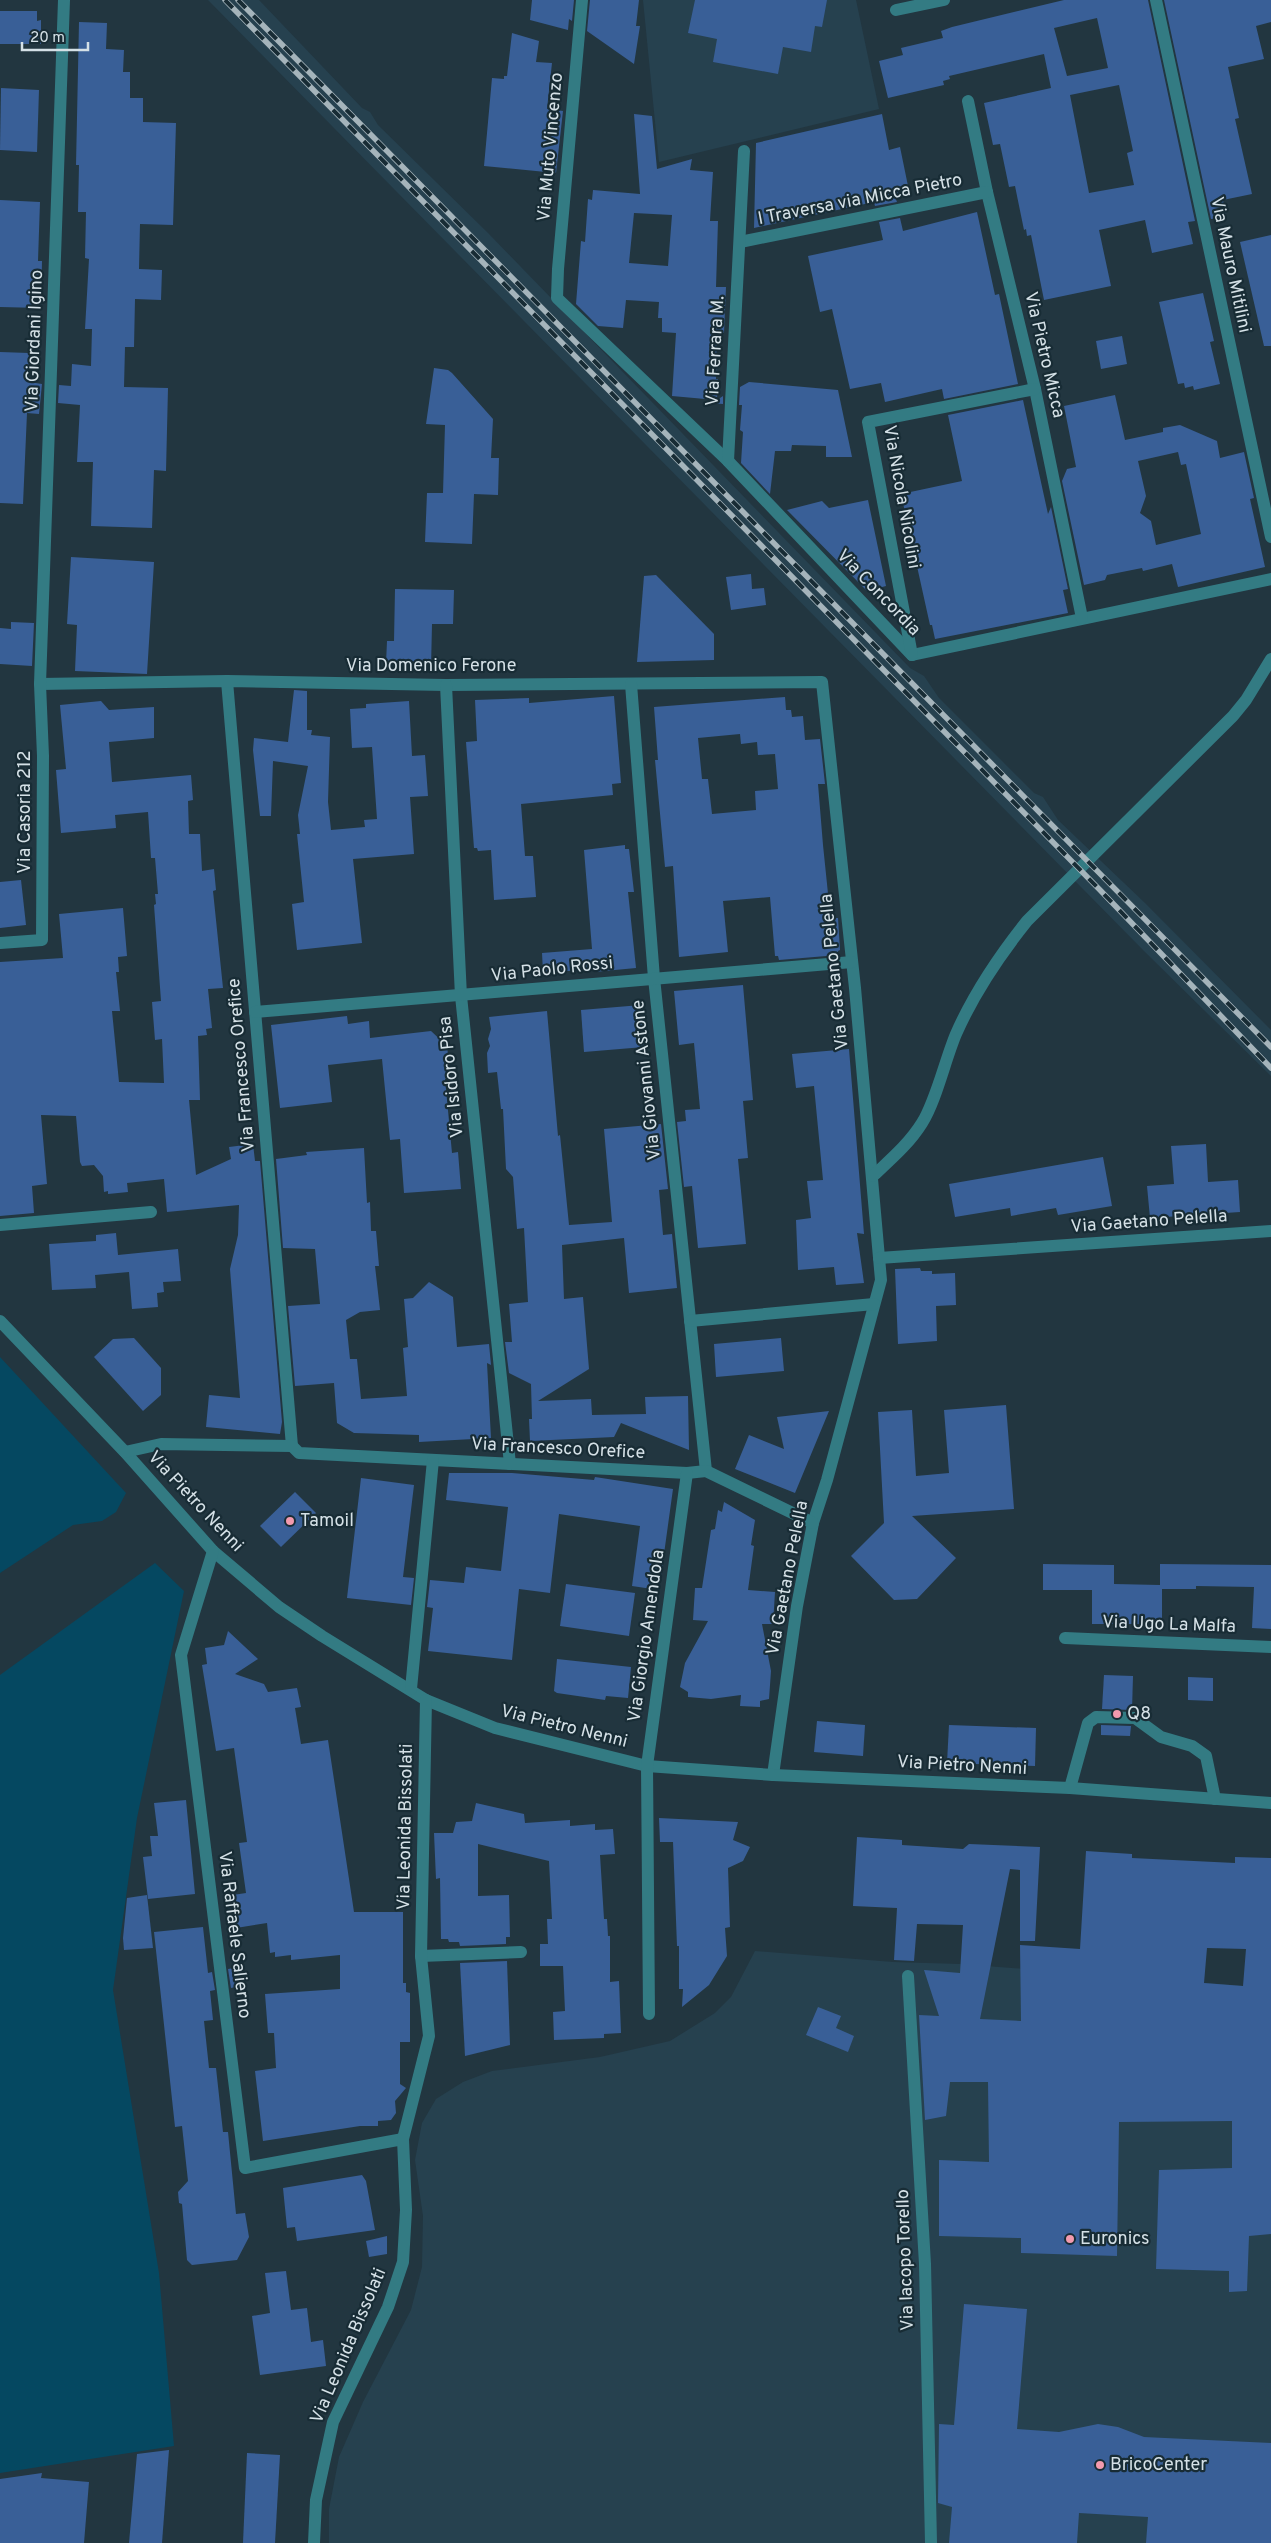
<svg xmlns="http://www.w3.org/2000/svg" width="1271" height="2543" font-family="Overpass,sans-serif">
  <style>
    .built { fill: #26414f }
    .green { fill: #054861 }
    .building { fill: #395f97; fill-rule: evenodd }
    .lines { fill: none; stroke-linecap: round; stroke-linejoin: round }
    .minor { stroke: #337b83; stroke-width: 12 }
    .rail-casing { stroke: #a5b4bb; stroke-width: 5.5 }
    .rail { stroke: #182c35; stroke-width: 4; stroke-dasharray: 11; stroke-linecap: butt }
    .poi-dot { fill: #f29aae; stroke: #182c35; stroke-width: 2 }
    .labels { text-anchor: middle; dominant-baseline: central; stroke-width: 4.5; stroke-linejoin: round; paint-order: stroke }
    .street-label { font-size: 18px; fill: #d5e1e7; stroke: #182c35 }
    .poi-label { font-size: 18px; fill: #d5e1e7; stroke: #182c35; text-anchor: start }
  </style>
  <rect width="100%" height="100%" fill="#223640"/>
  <!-- built -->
  <g class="built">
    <path d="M208 0H259L362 108 370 112 378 125 488 233 910 668 924 676 939 698 1034 793 1043 797 1058 820 1145 903 1271 1030V1076L1144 951Z"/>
    <path d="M643 0H856L879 109 659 162Z"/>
    <path d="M755 1951 893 1962 960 1964 1271 1988V2543H329V2509L339 2457 363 2402 411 2310 422 2267 423 2216 415 2160 422 2123 436 2099 463 2082 492 2071 600 2057 670 2041 715 2013 731 1997Z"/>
  </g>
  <!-- green -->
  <g class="green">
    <path d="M0 1357 126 1493 116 1512 102 1521 73 1525 0 1573Z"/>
    <path d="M155 1563 184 1591 137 1818 113 1990 159 2273 174 2446 0 2473V1675Z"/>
  </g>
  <!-- building -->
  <g class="building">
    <path d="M532 0H574L572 21 569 19 568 30 530 20Z"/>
    <path d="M590 0H639L636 26H640L634 64 587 31Z"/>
    <path d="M695 0H827L822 27 815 26 811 52 783 47 778 74 713 62 717 39 688 33Z"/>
    <path d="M1064 0H1148L1195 221 1188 222 1193 244 1152 253 1145 220 1099 230 1111 286 1044 300 1031 235 1027 236 1026 229 1024 230 1015 186 1009 187 1000 144 993 145 984 103 1051 88 1044 54 949 76 950 79 943 81 944 85 888 98 879 61 903 55 901 48 943 38 941 31 952 27ZM1097 18 1108 68 1067 76 1054 28ZM1119 85 1133 151 1127 153 1134 185 1089 193 1070 95Z"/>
    <path d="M1164 0H1271V22L1256 26 1264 59 1228 67 1239 118 1235 119 1252 194 1223 200 1226 217 1211 219Z"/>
    <path d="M0 11H37V21L41 20V44H0Z"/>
    <path d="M79 22 107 23 106 49 124 50 123 72H130V98H143V122L176 123 173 225 140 224 139 269 162 270 161 300 135 299 134 347H125L124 387 168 388 166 471 154 470 152 528 91 526 93 462H77L80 405 58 403 59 385 71 386 72 364 91 366 92 329H85L89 259 85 258 86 212H78L79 165H76Z"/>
    <path d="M512 33 539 41 536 62 552 63 547 109 563 111 556 173 484 166 492 78 504 79V76H507Z"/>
    <path d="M1 88 39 90 37 152 0 150Z"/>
    <path d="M634 114 652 116 657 169 692 159 690 170 713 172 710 221H718L716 287H726L724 333 717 332 716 379H718L717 400 723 396V404L711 403 716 400 672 396 676 333 662 332V318H658L659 302 626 300 623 328 598 326 576 304 581 241 585 242 588 199 592 200 593 190 640 194ZM634 213 672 215 668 266 629 263Z"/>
    <path d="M882 114 889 150 900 147 908 186 898 188 900 196 895 197 897 202 875 206 874 202 754 228 756 143Z"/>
    <path d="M0 200 40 202 38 261H42L41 308 0 307Z"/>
    <path d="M977 212 995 295 999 294 1018 384 944 399 942 389 885 402 881 383 850 389 832 309 820 312 808 256 883 240 879 222 900 218 903 231Z"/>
    <path d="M1271 235V346H1264L1240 242Z"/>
    <path d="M1203 293 1214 341 1210 342 1220 384 1194 390 1193 386 1185 388 1184 383 1178 384 1159 302Z"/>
    <path d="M1122 336 1127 364 1101 369 1096 341Z"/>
    <path d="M0 352 29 353V382L42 384 39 414 27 413 23 504 0 503Z"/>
    <path d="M434 368 448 370 452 373 493 419 491 458H499L498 495 474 494 472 544 425 542 427 493H443L445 425 426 424Z"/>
    <path d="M749 382 838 390 852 457H826V446L792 445 791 451H775L770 494 741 463 743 432 740 430 742 405H739L740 387Z"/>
    <path d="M1115 395 1125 440 1163 432V428L1180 425 1217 441 1220 458 1244 452 1254 498 1250 499 1265 567 1178 587 1172 564 1143 571 1142 568 1107 575 1105 580 1084 585 1062 481 1067 469 1076 467 1064 406ZM1178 452 1181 465 1186 464 1201 534 1156 545 1151 521 1140 513 1146 496 1138 461Z"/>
    <path d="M1023 400 1048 514 1051 507 1068 589 1063 590 1068 613 935 639 932 625H930L901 494 962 481 948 415Z"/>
    <path d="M868 500 886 586 867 591 787 510 822 501 829 508Z"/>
    <path d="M71 557 154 562 147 674 75 671 77 625 67 624Z"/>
    <path d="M751 574 752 589 764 588 766 605 731 610 726 577Z"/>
    <path d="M656 575 714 634V660L637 662 644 576Z"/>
    <path d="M395 589 454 590 453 624H432L431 668 397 667V664H386L387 641H394Z"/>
    <path d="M11 622 34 623 32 666 0 664V628L11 629Z"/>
    <path d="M294 690 307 691V730H312L311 735 330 737 328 802 331 830 365 827 364 820 377 819 372 747 352 748 350 709 366 708V704L409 701 412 756 425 755 428 796 410 797 414 854 353 859 362 943 297 950 292 904 304 902 297 834H300L298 815 308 766 273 761 271 816H260L253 750 254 738 288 742Z"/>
    <path d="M614 696 621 783 612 784 613 795 521 804 525 856H533L536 897 494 900 491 850 478 851 477 848H474L466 742 477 741 475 700 529 698V703Z"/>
    <path d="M785 697 786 710H791L792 717 803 716 805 740 820 739 825 784H818L823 845 830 913H834L835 918H838L840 950 838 951V955L779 960 778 956H775L770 897 723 901 728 952 679 957 673 866 665 867 655 760H658L654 707ZM740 734 741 744 757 742 758 755 775 754 778 789 755 791 756 810 712 814 708 779H702L698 738Z"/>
    <path d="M101 701 109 710 154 707V738L109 742 112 782 191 775 193 800 188 801 189 834H200L202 871 214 869 216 890 213 891 223 988 208 989 212 1028 206 1029 207 1035 198 1036 200 1100H189L196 1175 231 1159 229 1147 253 1144 255 1161H260L282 1422 280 1434 206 1427 209 1395 240 1398 230 1269 238 1235 239 1205 167 1212 164 1179 127 1183 128 1192 108 1194V1191L104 1192 103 1176 94 1165 82 1166 80 1162 76 1116 41 1115 47 1184 32 1186 34 1213 0 1216V962L63 958 59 914 123 908 127 956 118 957 119 972H116L120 1011H112L119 1082 164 1083 162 1039 155 1040 152 1002 161 1001 154 905 156 904 155 894H158L155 858H151L148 812 115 815 116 828 61 833 56 770 66 769 60 705Z"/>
    <path d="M625 845V849H629L634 892H628L636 968 594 972 593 970 543 972 542 953 592 949 584 850Z"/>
    <path d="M21 880 26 925 0 928V882Z"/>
    <path d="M743 985 753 1100 743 1101 748 1158 738 1159 746 1244 698 1248 692 1186 684 1187 677 1122 686 1121 685 1110 700 1109 694 1043 679 1045 674 991Z"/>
    <path d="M641 1005 644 1047 584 1052 581 1010Z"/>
    <path d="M547 1011 558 1136 560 1135 569 1225 612 1222 604 1129 661 1124 668 1189 659 1190 663 1235 672 1234 677 1288 629 1293 624 1238 562 1245 564 1299 583 1297 589 1369 538 1401 591 1399 592 1415 646 1414 645 1397 688 1396 689 1450 621 1423 614 1437 530 1441 529 1419H532L531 1384 509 1373 505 1342H512L509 1304 528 1302 524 1228 517 1229 513 1177 506 1169 503 1109H501L497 1072 488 1073 487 1053 490 1046 488 1039 491 1029 489 1017Z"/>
    <path d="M347 1016 348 1024 369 1021 370 1038 431 1031 447 1046 451 1079H445L452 1153 458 1152 461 1189 404 1193 400 1139 390 1140 382 1059 328 1065 332 1102 280 1108 271 1025Z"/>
    <path d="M849 1049 864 1234 857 1233 864 1283 836 1285 834 1267 798 1270 796 1220 811 1218 807 1181 823 1180 814 1086 796 1088 792 1054Z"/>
    <path d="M1206 1144 1208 1182 1238 1180 1240 1212 1150 1218 1147 1186 1174 1184 1171 1146Z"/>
    <path d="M364 1148 367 1203 370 1202 371 1231H376L379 1266H375L380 1310 360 1312 346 1320 350 1359H357L361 1399 407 1396 403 1348 408 1347 404 1299 413 1298 429 1282 453 1297 457 1347 489 1344 491 1365 487 1363 491 1438 419 1442V1435L354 1433 337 1423 334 1383 295 1386 288 1306 320 1304 315 1249 283 1248 276 1159 307 1155 306 1152Z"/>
    <path d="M1103 1157 1112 1206 1058 1215 1056 1208 1011 1216 1010 1208 955 1217 949 1184Z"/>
    <path d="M116 1233 118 1255 178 1249 181 1281 163 1282 164 1292 157 1293 158 1307 132 1309 129 1272 95 1275 96 1288 52 1290 49 1244 96 1241V1235Z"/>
    <path d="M920 1268 921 1271H932V1274L955 1273 956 1305 936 1306 937 1341 898 1344 895 1269Z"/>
    <path d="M134 1338 161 1368V1395L143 1411 94 1357 113 1339Z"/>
    <path d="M781 1338 784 1371 716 1377 714 1344Z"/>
    <path d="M1006 1405 1014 1509 912 1516 956 1558 917 1599 894 1600 851 1556 884 1523 878 1412 912 1410 916 1476 949 1473 944 1410Z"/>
    <path d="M829 1411 795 1493 735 1469 749 1435 784 1449 777 1417Z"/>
    <path d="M449 1473H512L594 1480 595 1477 673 1489 659 1590 632 1586 640 1526 559 1514 550 1593 519 1589 512 1660 428 1651 433 1608 427 1607 430 1580 464 1583 466 1567 501 1571 508 1507 446 1500Z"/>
    <path d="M361 1478 414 1485 403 1577 414 1578 411 1605 347 1598Z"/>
    <path d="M295 1492 316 1513 281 1547 260 1526Z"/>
    <path d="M724 1502 755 1520 751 1545 754 1546 748 1590 775 1592 773 1624H762L771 1671 769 1699 760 1701V1707L740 1706 741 1695 711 1699 688 1697V1692L680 1687 685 1663 708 1621 693 1620 695 1588H702L711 1530 715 1529 718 1510 722 1512Z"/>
    <path d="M1043 1564 1114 1565V1584L1160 1585V1564L1271 1565V1629L1252 1628 1254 1587 1196 1586V1589H1162V1624H1092V1590H1043Z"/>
    <path d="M566 1584 635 1593 629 1636 560 1626Z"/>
    <path d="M228 1631 258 1659 235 1674 264 1684 268 1692 297 1688 301 1707 295 1708 301 1744 328 1740 354 1912H403V1983H406V1992L410 1993V2042H400V2084L406 2088 395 2101 396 2113 391 2120 378 2121V2126H360L263 2141 255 2071 276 2068 274 2033H268L265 1994 340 1989V1955L291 1960V1955L275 1957V1952L270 1953 267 1923 230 1929 226 1896 246 1893 239 1843 247 1842 234 1748 216 1751 202 1665 207 1664 205 1648 224 1645Z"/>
    <path d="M557 1659 631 1667 628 1698 606 1696 605 1700 557 1693 554 1691Z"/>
    <path d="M1104 1675 1133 1676 1132 1710 1102 1709Z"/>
    <path d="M1188 1677 1213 1678V1701L1188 1700Z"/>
    <path d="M817 1721 865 1725 863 1756 814 1752Z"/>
    <path d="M949 1725 1036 1728 1035 1766 947 1763Z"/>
    <path d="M1101 1725 1131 1726 1130 1736 1101 1735Z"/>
    <path d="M186 1800 195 1894 148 1899 143 1857 152 1856 150 1836H158L154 1803Z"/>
    <path d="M476 1803 524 1814 525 1823 570 1820V1826L595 1824V1830L613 1829 615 1854 600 1855 604 1919H607L608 1936H610V1982L619 1981 621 2033 604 2034V2038L554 2040 553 2012 565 2011 563 1966H540V1944H548L547 1919H552L549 1861 478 1844V1896L509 1895 510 1937H506V1944L460 1946 459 1942H449L448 1939H441L440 1878 436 1879 434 1833H453L456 1822 472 1821Z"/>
    <path d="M659 1818 738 1822 733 1840 750 1847 743 1861 728 1868 730 1927 725 1928 727 1956 709 1985 682 2007 683 1989H679V1946H677L673 1842H660Z"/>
    <path d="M857 1837 902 1840V1845L963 1849 969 1844 1040 1847 1035 1941H1020V1870L1010 1869 980 2019 1021 2021 1020 1945 1080 1949 1086 1851 1132 1854V1858L1235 1863V1857L1271 1858V2234L1249 2236 1247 2291 1229 2292V2271L1156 2269 1159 2170 1232 2168V2121L1119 2122 1117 2256 1021 2253V2238L939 2236V2160L989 2162 988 2082H950L946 2116 925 2120 919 2015 939 2016 924 1970 960 1973 963 1925 917 1924 914 1961 894 1960 897 1908 853 1906ZM1207 1948 1246 1949 1243 1986 1204 1983Z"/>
    <path d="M147 1895 153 1948 124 1950 123 1938 127 1898Z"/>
    <path d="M203 1927 208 1973 212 1972 215 1990 210 1991 213 2020 204 2021 209 2068H216L223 2132H228L236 2214 245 2213 249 2237 237 2260 192 2265 187 2260 182 2204 179 2203 178 2192 188 2181 182 2126 175 2127 154 1932Z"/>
    <path d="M507 1961 510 2045 465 2056 460 1963Z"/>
    <path d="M241 1967 244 1985 231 1988 228 1969Z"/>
    <path d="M818 2007 841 2016 836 2028 854 2036 848 2052 806 2035Z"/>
    <path d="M362 2175 366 2181 375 2230 297 2241 295 2227 287 2228 283 2188Z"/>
    <path d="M387 2236V2254L369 2257 366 2241Z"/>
    <path d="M286 2271 291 2310 307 2308 311 2342 323 2340 326 2366 260 2375 252 2316 270 2313 265 2273Z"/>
    <path d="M964 2304 1027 2309 1017 2429 1059 2432 1098 2424 1118 2427 1144 2437 1271 2443V2543H1146L1148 2517 1079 2513 1077 2543H949L952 2507 938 2503 939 2424 954 2425Z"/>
    <path d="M169 2450 162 2543H129L137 2454Z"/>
    <path d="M247 2453 280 2455 275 2543H243Z"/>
    <path d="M42 2473 41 2478 89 2482 84 2543H0V2479Z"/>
  </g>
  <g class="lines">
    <!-- minor -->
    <g class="minor">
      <path d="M582 0 558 269 557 298 728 461 912 655 1271 579"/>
      <path d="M1156 0 1271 537"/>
      <path d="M896 10 944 0"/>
      <path d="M968 101 987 192 1035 389 1082 618"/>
      <path d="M740 242 987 192"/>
      <path d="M728 461 744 151"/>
      <path d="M912 655 868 422 1035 389"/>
      <path d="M227 681 292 1446"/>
      <path d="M40 684 227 681 446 685 822 682 855 988 881 1280 827 1480 813 1523 797 1606 773 1775"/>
      <path d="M631 684 654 978 706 1471"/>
      <path d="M446 685 461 996 510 1464"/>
      <path d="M0 943 42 940 43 756 40 684 64 0"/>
      <path d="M255 1012C454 997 653 978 852 962"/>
      <path d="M873 1176C890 1160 909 1144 922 1123 936 1101 945 1060 956 1034 974 993 999 956 1027 921L1233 716 1246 700 1271 659"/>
      <path d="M0 1225 151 1212"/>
      <path d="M879 1258 1271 1231"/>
      <path d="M0 1321 125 1452 213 1551 279 1607 322 1636 426 1700 495 1728 647 1766 773 1775 1070 1788 1271 1803"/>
      <path d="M690 1321 874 1304"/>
      <path d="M125 1452 161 1444 292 1446 299 1453 687 1473 706 1471 813 1523"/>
      <path d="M213 1551 181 1655 245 2168 403 2139"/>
      <path d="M1065 1638 1271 1647"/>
      <path d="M411 1689 433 1460"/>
      <path d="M1070 1788 1088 1723 1096 1717 1135 1718 1161 1737 1192 1746 1206 1756 1215 1799"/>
      <path d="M421 1956 521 1952"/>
      <path d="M908 1976 925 2264 931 2543"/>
      <path d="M649 2014 647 1766 687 1473"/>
      <path d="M314 2543 316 2500 333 2422 388 2307 403 2262 406 2210 403 2139 429 2036 421 1956 426 1700"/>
    </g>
    <defs>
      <g id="rail">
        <path d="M225 0 1100 890 1271 1068"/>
        <path d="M238 0 1271 1047"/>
      </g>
    </defs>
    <!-- rail casing -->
    <use href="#rail" class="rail-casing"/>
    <!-- rail -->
    <use href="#rail" class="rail"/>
  </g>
  <!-- markers -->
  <g class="poi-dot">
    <circle cx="290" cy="1521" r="5"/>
    <circle cx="1117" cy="1714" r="5"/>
    <circle cx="1070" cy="2239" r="5"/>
    <circle cx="1100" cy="2465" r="5"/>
  </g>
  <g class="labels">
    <!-- street labels -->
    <g class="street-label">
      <text transform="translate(551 147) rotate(-85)">Via Muto Vincenzo</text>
      <text transform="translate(860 200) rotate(-11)">I Traversa via Micca Pietro</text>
      <text transform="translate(1230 265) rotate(78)">Via Mauro Mitilini</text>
      <text transform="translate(35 341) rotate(-88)">Via Giordani Igino</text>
      <text transform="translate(716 351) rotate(-87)">Via Ferrara M.</text>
      <text transform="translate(1044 355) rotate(77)">Via Pietro Micca</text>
      <text transform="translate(901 497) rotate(80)">Via Nicola Nicolini</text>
      <text transform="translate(878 593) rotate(46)">Via Concordia</text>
      <text x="431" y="666">Via Domenico Ferone</text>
      <text transform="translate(25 812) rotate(-90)">Via Casoria 212</text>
      <text transform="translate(552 970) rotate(-6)">Via Paolo Rossi</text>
      <text transform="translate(835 972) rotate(-96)">Via Gaetano Pelella</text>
      <text transform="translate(242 1065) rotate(-95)">Via Francesco Orefice</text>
      <text transform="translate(452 1077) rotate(-96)">Via Isidoro Pisa</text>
      <text transform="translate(647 1080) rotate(-96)">Via Giovanni Astone</text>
      <text transform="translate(1149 1222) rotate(-4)">Via Gaetano Pelella</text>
      <text transform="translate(558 1449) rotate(3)">Via Francesco Orefice</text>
      <text transform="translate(195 1502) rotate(47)">Via Pietro Nenni</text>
      <text transform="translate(788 1578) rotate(-79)">Via Gaetano Pelella</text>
      <text transform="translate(1169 1625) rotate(2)">Via Ugo La Malfa</text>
      <text transform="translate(647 1636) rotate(-82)">Via Giorgio Amendola</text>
      <text transform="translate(564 1727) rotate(14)">Via Pietro Nenni</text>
      <text transform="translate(962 1766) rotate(3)">Via Pietro Nenni</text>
      <text transform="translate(406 1827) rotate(-89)">Via Leonida Bissolati</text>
      <text transform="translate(234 1935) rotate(83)">Via Raffaele Salierno</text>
      <text transform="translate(906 2260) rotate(-92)">Via Iacopo Torello</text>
      <text transform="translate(349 2346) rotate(-67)">Via Leonida Bissolati</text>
    </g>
    <!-- poi labels -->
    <g class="poi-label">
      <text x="300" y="1521">Tamoil</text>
      <text x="1127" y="1714">Q8</text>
      <text x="1080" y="2239">Euronics</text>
      <text x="1110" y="2465">BricoCenter</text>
    </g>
  </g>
  <!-- scale -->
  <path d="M22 42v8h66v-8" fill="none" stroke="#d5e1e7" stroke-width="2.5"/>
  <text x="30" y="42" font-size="15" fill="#d5e1e7" stroke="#182c35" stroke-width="4" paint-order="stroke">20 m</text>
</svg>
